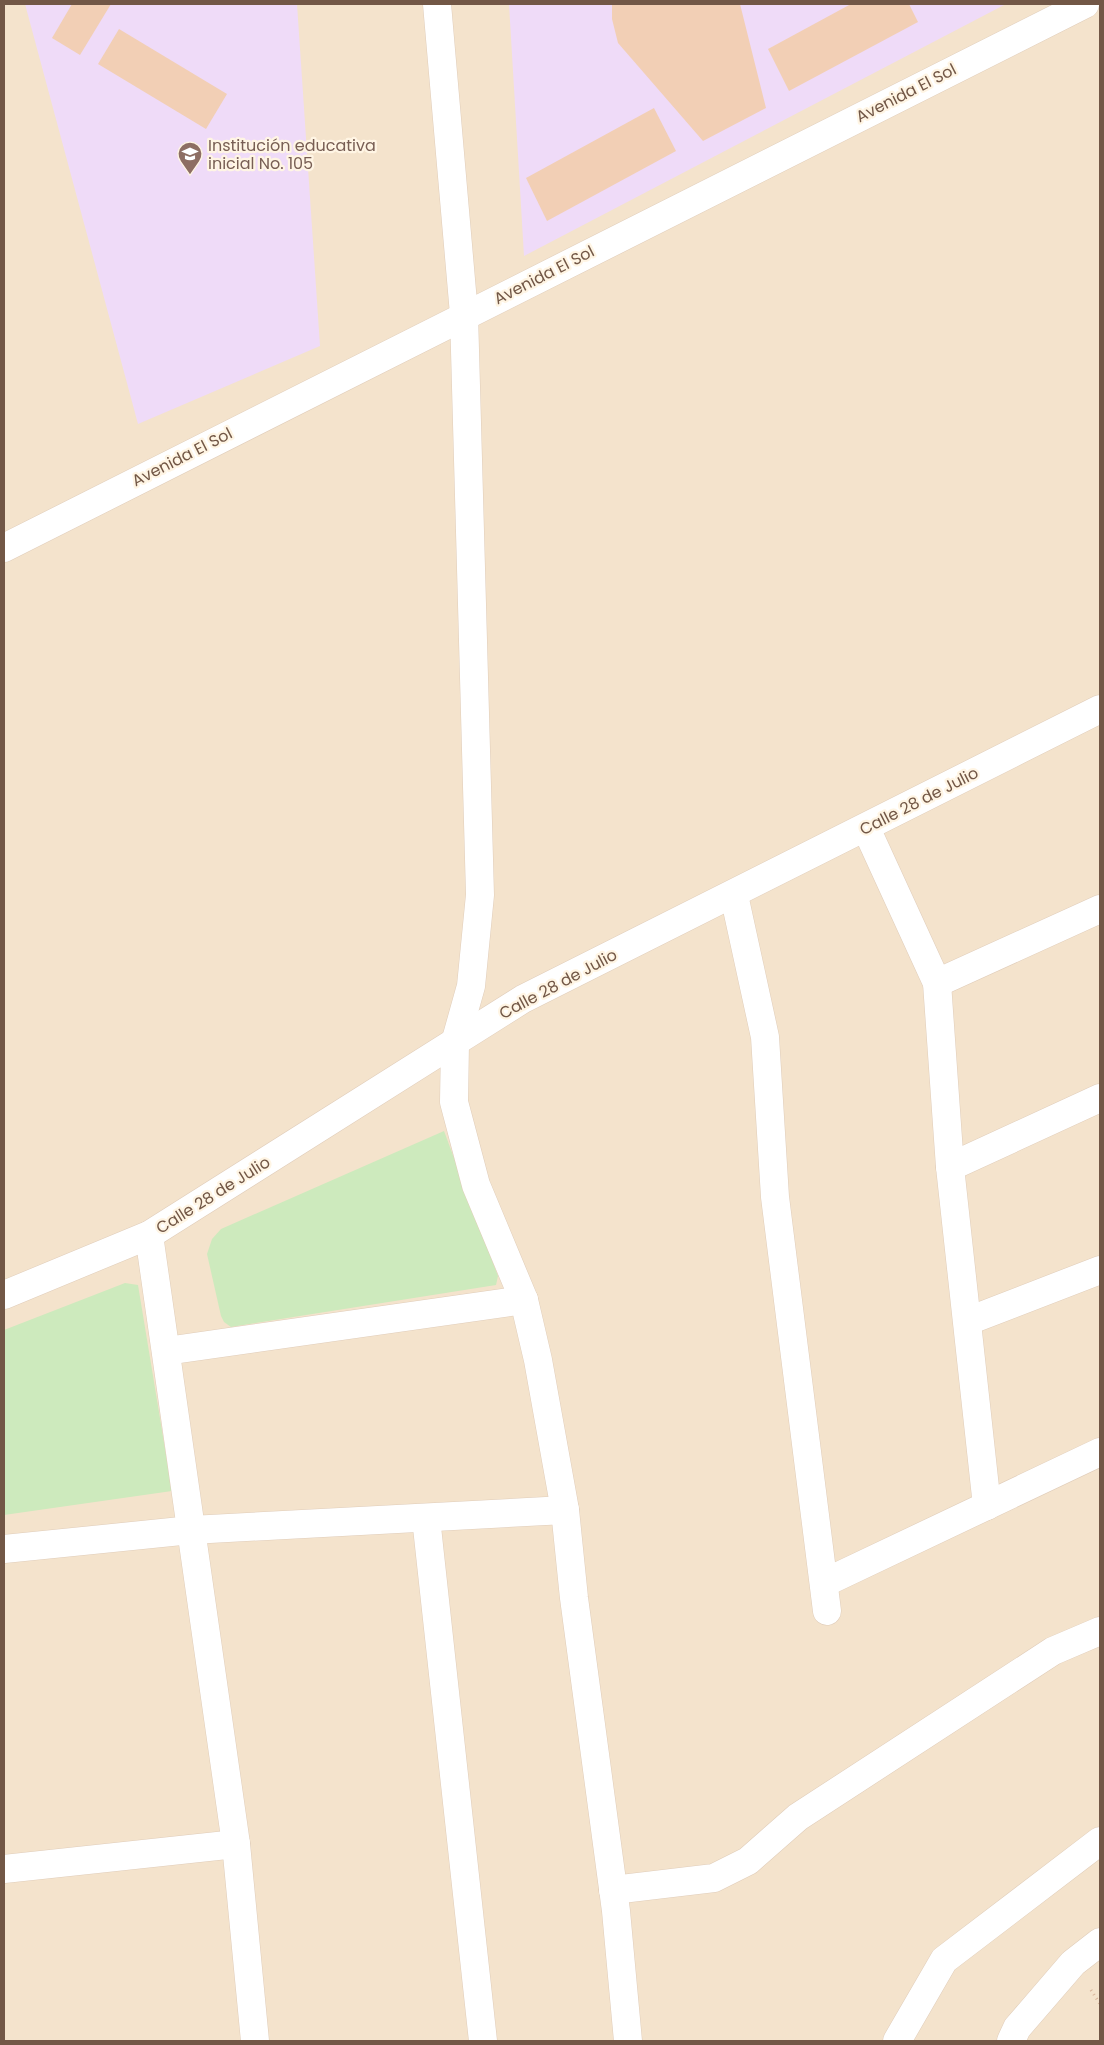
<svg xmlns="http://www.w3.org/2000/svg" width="1104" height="2045" font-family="Poppins,sans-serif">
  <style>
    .residential { fill: #f4e3cc }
    .education { fill: #efdbf8 }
    .green { fill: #cdeabd }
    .building { fill: #f2cfb5 }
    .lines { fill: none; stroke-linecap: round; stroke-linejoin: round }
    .minor-casing { stroke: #e0cdba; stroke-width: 29 }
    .tertiary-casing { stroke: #e0cdba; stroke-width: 29 }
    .path { stroke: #d7b399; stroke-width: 3; stroke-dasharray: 1 4; stroke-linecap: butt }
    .minor { stroke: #fff; stroke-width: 28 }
    .tertiary { stroke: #fff; stroke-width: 28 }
    .labels { text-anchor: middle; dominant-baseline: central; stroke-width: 4.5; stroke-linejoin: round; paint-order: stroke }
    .street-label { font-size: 16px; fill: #725746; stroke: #fff5e4 }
    .education-label { font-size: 16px; fill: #785e54; stroke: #fff5e4; text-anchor: start }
  </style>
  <rect width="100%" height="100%" fill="#fdf2de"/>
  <!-- residential -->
  <rect class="residential" x="4" y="4" width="1096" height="2037"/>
  <!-- education -->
  <g class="education">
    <path d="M25 4H297L320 346 138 424Z"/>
    <path d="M509 4H1006L524 256Z"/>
  </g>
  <!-- green -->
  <g class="green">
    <path d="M444 1131 498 1276 496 1285 231 1327 224 1322 221 1316 207 1254 212 1239 221 1229Z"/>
    <path d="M125 1283 138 1285 172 1491 4 1515V1330Z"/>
  </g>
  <!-- building -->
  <g class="building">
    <path d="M72 4H111L80 55 52 38Z"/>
    <path d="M612 4H740L766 108 703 141 618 43 612 19Z"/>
    <path d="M851 4H909L918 22 789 91 768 49Z"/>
    <path d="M119 29 227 94 206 129 98 64Z"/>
    <path d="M654 108 676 151 547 221 526 178Z"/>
  </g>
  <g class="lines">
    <defs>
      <g id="minor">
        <path d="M437 4 464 314 480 895 471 986 455 1043 454 1102 476 1185 524 1300 538 1360 565 1510 574 1598 616 1911 628 2041"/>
        <path d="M4 548 1085 4"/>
        <path d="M866 828 937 983 950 1167 987 1506"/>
        <path d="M734 895 765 1037 775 1197 827 1611"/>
        <path d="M937 983 1100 909"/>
        <path d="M950 1167 1100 1098"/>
        <path d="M149 1235 236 1844 255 2041"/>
        <path d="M968 1321 1100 1270"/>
        <path d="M166 1351 524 1300"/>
        <path d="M426 1518 483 2041"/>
        <path d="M4 1549 191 1530 565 1510"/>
        <path d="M824 1583 1100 1452"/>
        <path d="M4 1869 236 1844"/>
        <path d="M613 1890 714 1878 748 1861 798 1817 1053 1651 1100 1631"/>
        <path d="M897 2041 944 1960 1100 1841"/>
        <path d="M1011 2041 1017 2028 1073 1963 1100 1942"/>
      </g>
      <path id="tertiary" d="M4 1295 149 1235 523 999 1100 709"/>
    </defs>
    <!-- minor casing -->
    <use href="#minor" class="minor-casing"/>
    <!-- tertiary casing -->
    <use href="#tertiary" class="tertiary-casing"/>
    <!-- path -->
    <path class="path" d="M1091 1990 1100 2004"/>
    <!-- minor -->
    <use href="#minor" class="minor"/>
    <!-- tertiary -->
    <use href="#tertiary" class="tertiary"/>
  </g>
  <!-- icons -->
  <defs>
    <symbol id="school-pin" viewBox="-11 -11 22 30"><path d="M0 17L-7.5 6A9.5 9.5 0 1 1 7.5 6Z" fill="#8d6e63" stroke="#fff5e4"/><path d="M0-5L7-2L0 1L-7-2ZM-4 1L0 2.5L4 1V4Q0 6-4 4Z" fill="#fff"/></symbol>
  </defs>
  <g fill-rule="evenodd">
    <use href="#school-pin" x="176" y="140" width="28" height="38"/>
  </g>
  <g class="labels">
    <!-- street labels -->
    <g class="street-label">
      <text transform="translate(906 93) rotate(-27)">Avenida El Sol</text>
      <text transform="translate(544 275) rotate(-27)">Avenida El Sol</text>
      <text transform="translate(182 457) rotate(-27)">Avenida El Sol</text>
      <text transform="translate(919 801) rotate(-27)">Calle 28 de Julio</text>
      <text transform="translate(558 984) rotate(-28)">Calle 28 de Julio</text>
      <text transform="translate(213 1195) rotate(-32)">Calle 28 de Julio</text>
    </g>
    <!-- education labels -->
    <g class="education-label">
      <text x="208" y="145">Institución educativa<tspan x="208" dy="18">inicial No. 105</tspan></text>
    </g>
  </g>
  <!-- border -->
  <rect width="1104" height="2045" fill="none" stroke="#725746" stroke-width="10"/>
</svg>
